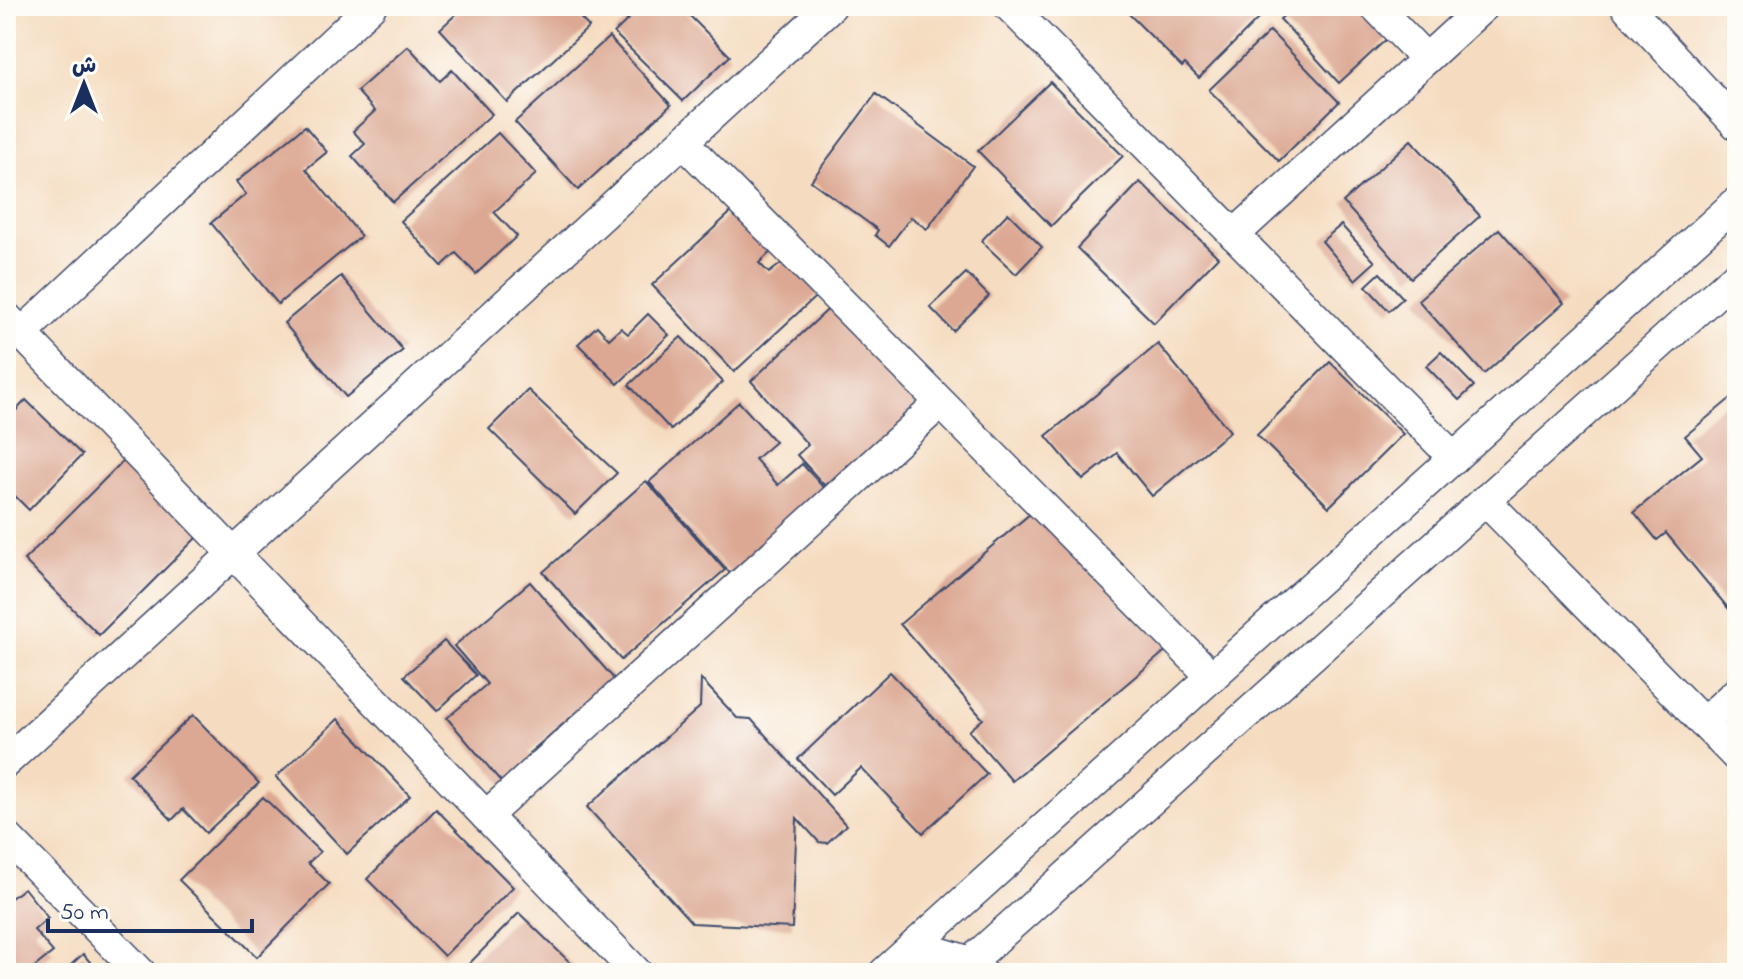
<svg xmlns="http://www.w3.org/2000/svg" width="1743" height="979" font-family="'Indie Flower','Playpen Sans Arabic',sans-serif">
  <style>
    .building { fill: #dca893 }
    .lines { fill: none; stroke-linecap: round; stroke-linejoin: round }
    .minor-casing { stroke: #3c496d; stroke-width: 33 }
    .minor { stroke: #fff; stroke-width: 30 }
  </style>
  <rect width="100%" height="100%" fill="#fdfcf7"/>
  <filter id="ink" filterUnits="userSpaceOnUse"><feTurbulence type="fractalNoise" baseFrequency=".0125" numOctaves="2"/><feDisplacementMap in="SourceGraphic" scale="16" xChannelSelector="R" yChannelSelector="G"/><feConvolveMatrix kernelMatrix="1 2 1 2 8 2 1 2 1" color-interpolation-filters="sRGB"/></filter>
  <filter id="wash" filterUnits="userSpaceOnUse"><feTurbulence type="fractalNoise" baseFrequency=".006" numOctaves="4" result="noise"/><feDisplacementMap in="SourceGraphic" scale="32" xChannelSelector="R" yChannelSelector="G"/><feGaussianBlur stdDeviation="1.8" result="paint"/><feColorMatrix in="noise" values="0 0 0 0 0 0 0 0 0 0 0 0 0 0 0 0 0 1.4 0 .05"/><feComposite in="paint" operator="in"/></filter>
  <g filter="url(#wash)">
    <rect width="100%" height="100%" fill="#f5dcc0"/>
    <g id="blocks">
      <!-- building -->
      <g class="building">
        <path d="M465 6H569L589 27 507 102 440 29Z"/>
        <path d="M642 6H680L730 56 683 101 614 33Z"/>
        <path d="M1121 6H1248L1259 18 1199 78 1185 64 1182 67Z"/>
        <path d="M1295 6H1363L1390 36 1339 83 1280 19Z"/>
        <path d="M1270 31 1339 102 1279 161 1209 90Z"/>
        <path d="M609 37 671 105 578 190 515 122Z"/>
        <path d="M408 46 440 81 452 70 492 114 393 202 352 156 365 144 353 131 375 111 357 91Z"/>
        <path d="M1050 82 1123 156 1051 226 978 151Z"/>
        <path d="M876 94 973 166 927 229 911 217 889 246 875 235 878 230 811 181Z"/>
        <path d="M305 126 327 152 306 169 361 236 278 304 211 223 246 194 236 182Z"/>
        <path d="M498 133 536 174 494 212 517 236 476 274 456 253 442 266 401 221Z"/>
        <path d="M1411 140 1480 216 1411 278 1343 202Z"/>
        <path d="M1140 182 1218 257 1154 323 1077 248Z"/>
        <path d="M739 205 777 246 759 263 769 273 792 255 825 288 734 372 652 285Z"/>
        <path d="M1008 213 1042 247 1016 274 981 241Z"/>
        <path d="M1341 225 1375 262 1355 280 1322 241Z"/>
        <path d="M1499 229 1564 303 1484 374 1418 300Z"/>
        <path d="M966 273 989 296 953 331 930 307Z"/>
        <path d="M1380 273 1403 298 1389 311 1366 286Z"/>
        <path d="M341 276 403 350 346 397 284 323Z"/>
        <path d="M837 301 934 405 856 474 848 465 825 486 797 455 808 445 751 381Z"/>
        <path d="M648 314 669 335 618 384 578 344 597 326 609 339 621 328 628 334Z"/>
        <path d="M681 337 723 382 671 430 629 385Z"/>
        <path d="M1158 344 1230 431 1152 496 1117 453 1083 480 1046 436Z"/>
        <path d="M1441 352 1474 386 1459 400 1426 366Z"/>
        <path d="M1330 362 1403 434 1329 507 1257 435Z"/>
        <path d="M528 390 617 473 575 514 489 429Z"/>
        <path d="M1737 393V619L1666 533 1657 540 1634 512 1702 456 1685 436Z"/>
        <path d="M26 400 82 455 29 510 6 487V421Z"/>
        <path d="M739 402 775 442 755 459 778 485 802 464 832 497 737 581 649 482Z"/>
        <path d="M129 455 204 530 99 635 24 560Z"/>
        <path d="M646 481 725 570 621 660 543 572Z"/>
        <path d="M1044 502 1169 648 1012 781 969 731 983 719 900 624Z"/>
        <path d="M530 582 615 680 529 753 540 765 509 791 447 718 487 684 454 646Z"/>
        <path d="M444 641 476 675 437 711 404 676Z"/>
        <path d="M890 672 987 774 923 833 861 768 832 795 798 759Z"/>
        <path d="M701 679 737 718 751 719 846 825 827 843 819 842 797 818 792 928 692 923 587 807 700 707Z"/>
        <path d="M193 715 259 783 206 833 183 809 172 820 129 775Z"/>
        <path d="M338 719 410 796 347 854 276 777Z"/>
        <path d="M263 797 320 852 308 863 329 884 257 957 179 880Z"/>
        <path d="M436 809 513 887 444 956 367 879Z"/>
        <path d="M24 888 48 918 34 930 53 952 27 973H6V902Z"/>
        <path d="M519 913 581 973H460Z"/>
        <path d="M83 954 98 971 62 973Z"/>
      </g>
    </g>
  </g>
  <g filter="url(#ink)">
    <use href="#blocks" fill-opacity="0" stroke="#3c496d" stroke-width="2"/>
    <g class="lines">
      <defs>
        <g id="minor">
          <path d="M1009 6 1454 458"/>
          <path d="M1375 6 1426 59"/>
          <path d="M1626 6 1737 125"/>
          <path d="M683 142 1212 677"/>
          <path d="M1234 235 1484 6"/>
          <path d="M6 317 637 973"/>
          <path d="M22 333 371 6"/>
          <path d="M1485 500 1737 757"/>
          <path d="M1703 723 1737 692"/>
          <path d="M6 762 831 6"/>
          <path d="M486 816 940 403"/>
          <path d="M6 836 141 973"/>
          <path d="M884 973 1737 202"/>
          <path d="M922 973 915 945 971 962 982 973"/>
          <path d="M958 973 1737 275"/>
        </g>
      </defs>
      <!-- minor casing -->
      <use href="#minor" class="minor-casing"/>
      <!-- minor -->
      <use href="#minor" class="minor"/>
    </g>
  </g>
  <!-- margin -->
  <rect width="1743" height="979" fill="none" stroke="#fdfcf7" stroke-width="32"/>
  <!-- north arrow -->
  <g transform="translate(84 84)" stroke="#fdfcf7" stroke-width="6" paint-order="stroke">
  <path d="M0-6L14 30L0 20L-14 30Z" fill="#1b2f5e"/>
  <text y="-12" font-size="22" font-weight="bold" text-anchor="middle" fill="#1b2f5e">ش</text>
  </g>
  <!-- scale -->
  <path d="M48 919v12h204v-12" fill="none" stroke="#1b2f5e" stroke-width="4"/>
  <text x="60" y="919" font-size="24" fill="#1b2f5e" stroke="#fdfcf7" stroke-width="6" paint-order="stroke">50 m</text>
</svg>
